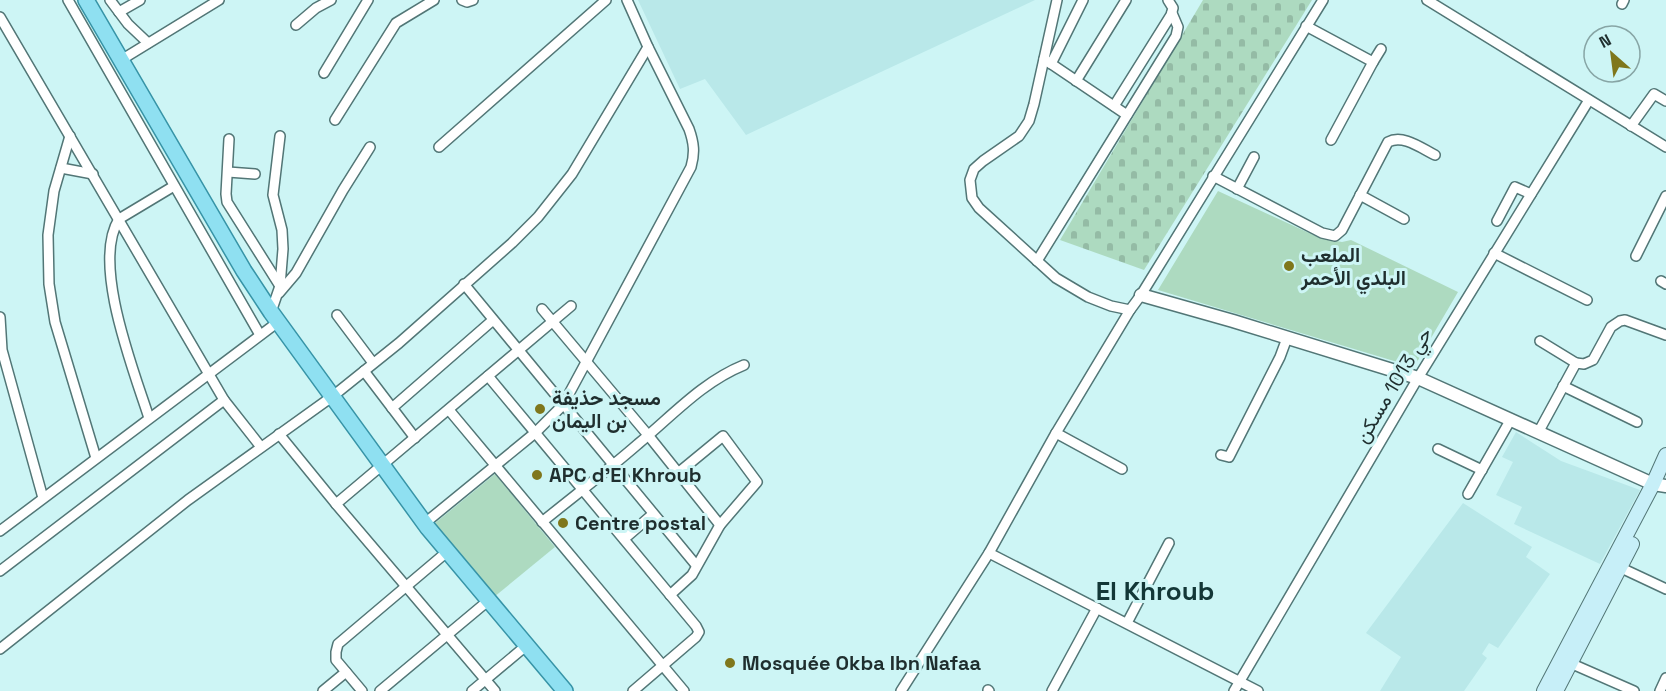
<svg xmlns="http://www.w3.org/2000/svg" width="1666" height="691" font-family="'Space Grotesk',Vazirmatn,sans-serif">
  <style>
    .built { fill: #b9e8e9 }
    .green { fill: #addac0 }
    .cemetery { fill: url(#cemetery-stones) }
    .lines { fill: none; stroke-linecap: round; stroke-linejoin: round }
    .minor-casing { stroke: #527676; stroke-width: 12 }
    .tertiary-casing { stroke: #527676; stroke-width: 15 }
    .secondary-casing { stroke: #527676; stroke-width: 16 }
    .primary-casing { stroke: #3794a7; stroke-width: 18 }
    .minor { stroke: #fff; stroke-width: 9 }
    .tertiary { stroke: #fff; stroke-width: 12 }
    .secondary { stroke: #c7eff8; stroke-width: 14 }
    .primary { stroke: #8fe0f1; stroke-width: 15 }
    .poi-dot { fill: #7f771c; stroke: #cdf5f5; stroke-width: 2 }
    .labels { text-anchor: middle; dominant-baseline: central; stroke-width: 6; stroke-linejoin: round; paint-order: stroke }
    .poi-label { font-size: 20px; font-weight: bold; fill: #1f2e2e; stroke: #cdf5f5; text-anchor: start }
    .street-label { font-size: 20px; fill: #1f2e2e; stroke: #cdf5f5 }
    .district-label { font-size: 26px; font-weight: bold; fill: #133737; stroke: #cdf5f5 }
  </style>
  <defs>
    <pattern id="cemetery-stones" width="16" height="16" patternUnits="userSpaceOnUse" patternTransform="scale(1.5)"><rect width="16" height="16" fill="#addac0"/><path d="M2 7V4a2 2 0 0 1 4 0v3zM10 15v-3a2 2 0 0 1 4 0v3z" fill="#94bba5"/></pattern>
  </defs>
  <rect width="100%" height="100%" fill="#cdf5f5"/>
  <!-- built -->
  <g class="built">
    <path d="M638 0H1035L746 135 705 79 680 89Z"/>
    <path d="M1516 432 1561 461 1640 490 1600 564 1514 524 1522 507 1496 495 1513 462 1502 457Z"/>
    <path d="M1463 503 1532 547 1526 557 1550 574 1498 648 1489 643 1482 654 1487 658 1464 691H1380L1401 657 1366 633Z"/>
  </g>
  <!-- green -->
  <g class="green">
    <path d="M1218 191 1320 238 1342 242 1351 240 1458 292 1414 367 1158 290Z"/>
    <path d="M495 474 555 547 494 597 434 524Z"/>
  </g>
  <!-- cemetery -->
  <path class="cemetery" d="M1203 0H1312L1144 270 1060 240Z"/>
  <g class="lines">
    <defs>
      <g id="minor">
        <path d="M68 0 260 335"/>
        <path d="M110 0 128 24 148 43"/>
        <path d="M462 0 467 2 473 0"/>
        <path d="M1057 0 1034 104 1029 121 1019 136 983 161 974 169 970 180 972 198 979 208 1056 278 1088 297 1111 306 1130 310"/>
        <path d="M1427 0 1666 147"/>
        <path d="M1622 4 1624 0"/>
        <path d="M119 12 140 0"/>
        <path d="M0 17 224 400 261 447"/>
        <path d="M296 25 316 8 331 0"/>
        <path d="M1306 26 1373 62 1331 140"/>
        <path d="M1044 59 1127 115"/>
        <path d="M121 60 219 0"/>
        <path d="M1373 62 1381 49"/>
        <path d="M1051 64 1083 0"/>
        <path d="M324 73 368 0"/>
        <path d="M1076 81 1126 0"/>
        <path d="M1114 106 1171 15 1173 8 1168 0"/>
        <path d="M335 120 396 23 434 0"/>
        <path d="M1631 126 1654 94 1666 101"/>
        <path d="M70 136 54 191 48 235 49 284 55 322 96 458"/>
        <path d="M229 139 226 194 227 202 280 286"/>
        <path d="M439 147 606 0"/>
        <path d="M61 168 93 174"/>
        <path d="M228 172 255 174"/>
        <path d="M1213 176 1322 233 1335 236 1342 230 1388 142C1403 134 1421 148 1435 155"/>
        <path d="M1237 189 1254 157"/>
        <path d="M1360 195 1404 219"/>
        <path d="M1497 221 1515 187 1531 194"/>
        <path d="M1494 253 1587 300"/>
        <path d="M1636 256 1666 196"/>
        <path d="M1037 261 1176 36 1178 27 1172 13"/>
        <path d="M1661 281 1666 284"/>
        <path d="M464 284 696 565"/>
        <path d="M279 293 296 273 343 190 370 147"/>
        <path d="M542 309 648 435 720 525"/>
        <path d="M271 312 280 286 283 249 282 230 273 195 280 136"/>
        <path d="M337 315 373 363"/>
        <path d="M0 317 2 350 43 498"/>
        <path d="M1540 341 1576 363"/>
        <path d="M364 371 415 438"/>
        <path d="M488 376 696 626 699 632 696 637 633 691"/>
        <path d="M1563 386 1637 422"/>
        <path d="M392 408 493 320"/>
        <path d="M449 410 684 691"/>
        <path d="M149 418C134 371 91 263 119 219L174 186"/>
        <path d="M1539 431 1576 363 1584 364 1593 360 1611 327 1620 321 1625 320 1666 335"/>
        <path d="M1056 433 1122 469"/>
        <path d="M279 434 336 504 571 306"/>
        <path d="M1438 449 1482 470"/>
        <path d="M1221 455 1229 457 1280 357 1287 338"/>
        <path d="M1468 494 1511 419"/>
        <path d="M336 504 495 691"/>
        <path d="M542 522C574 496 607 471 638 444 672 416 702 382 744 365"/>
        <path d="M425 523 535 433 563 405 691 167C695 153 694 143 689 129L648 47 627 0"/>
        <path d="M0 531 278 322"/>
        <path d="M624 539 653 514"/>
        <path d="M989 553 1258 691"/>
        <path d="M1617 566 1666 589"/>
        <path d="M0 571 224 400"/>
        <path d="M670 595 692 575 720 525 757 482 723 436 678 473"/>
        <path d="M1127 623 1169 543"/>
        <path d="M0 649 188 500 333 396 399 343 512 243 538 217 572 174 648 47"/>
        <path d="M1570 663 1634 691"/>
        <path d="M988 690 989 691"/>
        <path d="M323 691 346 672"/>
        <path d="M362 691 336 660V652L338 644 448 551"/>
        <path d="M380 691 489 600"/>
        <path d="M472 691 527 645"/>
        <path d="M901 691 989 553 1056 433 1130 310 1141 295 1323 0"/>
        <path d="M1052 691 1097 608"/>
        <path d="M1234 691 1418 378 1589 100"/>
        <path d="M1660 691 1666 678"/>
      </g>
      <path id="tertiary" d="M1141 295 1233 321 1418 378 1653 484 1666 486"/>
      <g id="secondary">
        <path d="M1544 691 1653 484 1666 455"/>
        <path d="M1556 691 1632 544"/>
      </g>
      <path id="primary" d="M86 0 244 271 271 312 428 528 565 691"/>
    </defs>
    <!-- minor casing -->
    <use href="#minor" class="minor-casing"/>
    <!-- tertiary casing -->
    <use href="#tertiary" class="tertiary-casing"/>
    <!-- secondary casing -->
    <use href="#secondary" class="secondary-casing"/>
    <!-- primary casing -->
    <use href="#primary" class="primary-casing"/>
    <!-- minor -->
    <use href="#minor" class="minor"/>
    <!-- tertiary -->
    <use href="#tertiary" class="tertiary"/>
    <!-- secondary -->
    <use href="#secondary" class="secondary"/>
    <!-- primary -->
    <use href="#primary" class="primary"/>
  </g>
  <!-- markers -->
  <g class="poi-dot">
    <circle cx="1289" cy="266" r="6"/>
    <circle cx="540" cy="409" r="6"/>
    <circle cx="537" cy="475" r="6"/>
    <circle cx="563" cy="523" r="6"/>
    <circle cx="730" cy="663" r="6"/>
  </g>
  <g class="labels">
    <!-- poi labels -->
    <g class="poi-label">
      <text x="1301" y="255">الملعب<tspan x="1301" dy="23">البلدي الأحمر</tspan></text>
      <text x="552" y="398">مسجد حذيفة<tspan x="552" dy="23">بن اليمان</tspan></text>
      <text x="549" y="475">APC d'El Khroub</text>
      <text x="575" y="523">Centre postal</text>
      <text x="742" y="663">Mosquée Okba Ibn Nafaa</text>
    </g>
    <!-- street labels -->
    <g class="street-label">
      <text transform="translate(1393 385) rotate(-59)">حي 1013 مسكن</text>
    </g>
    <!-- district labels -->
    <g class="district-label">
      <text x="1155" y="591">El Khroub</text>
    </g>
  </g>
  <!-- north arrow -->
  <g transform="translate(1612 54) rotate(332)"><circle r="28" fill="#cdf5f5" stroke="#87a5a5" stroke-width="1.5"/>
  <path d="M0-4.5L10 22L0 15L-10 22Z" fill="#7f771c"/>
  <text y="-9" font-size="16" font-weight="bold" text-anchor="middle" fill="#1f2e2e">N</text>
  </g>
</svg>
